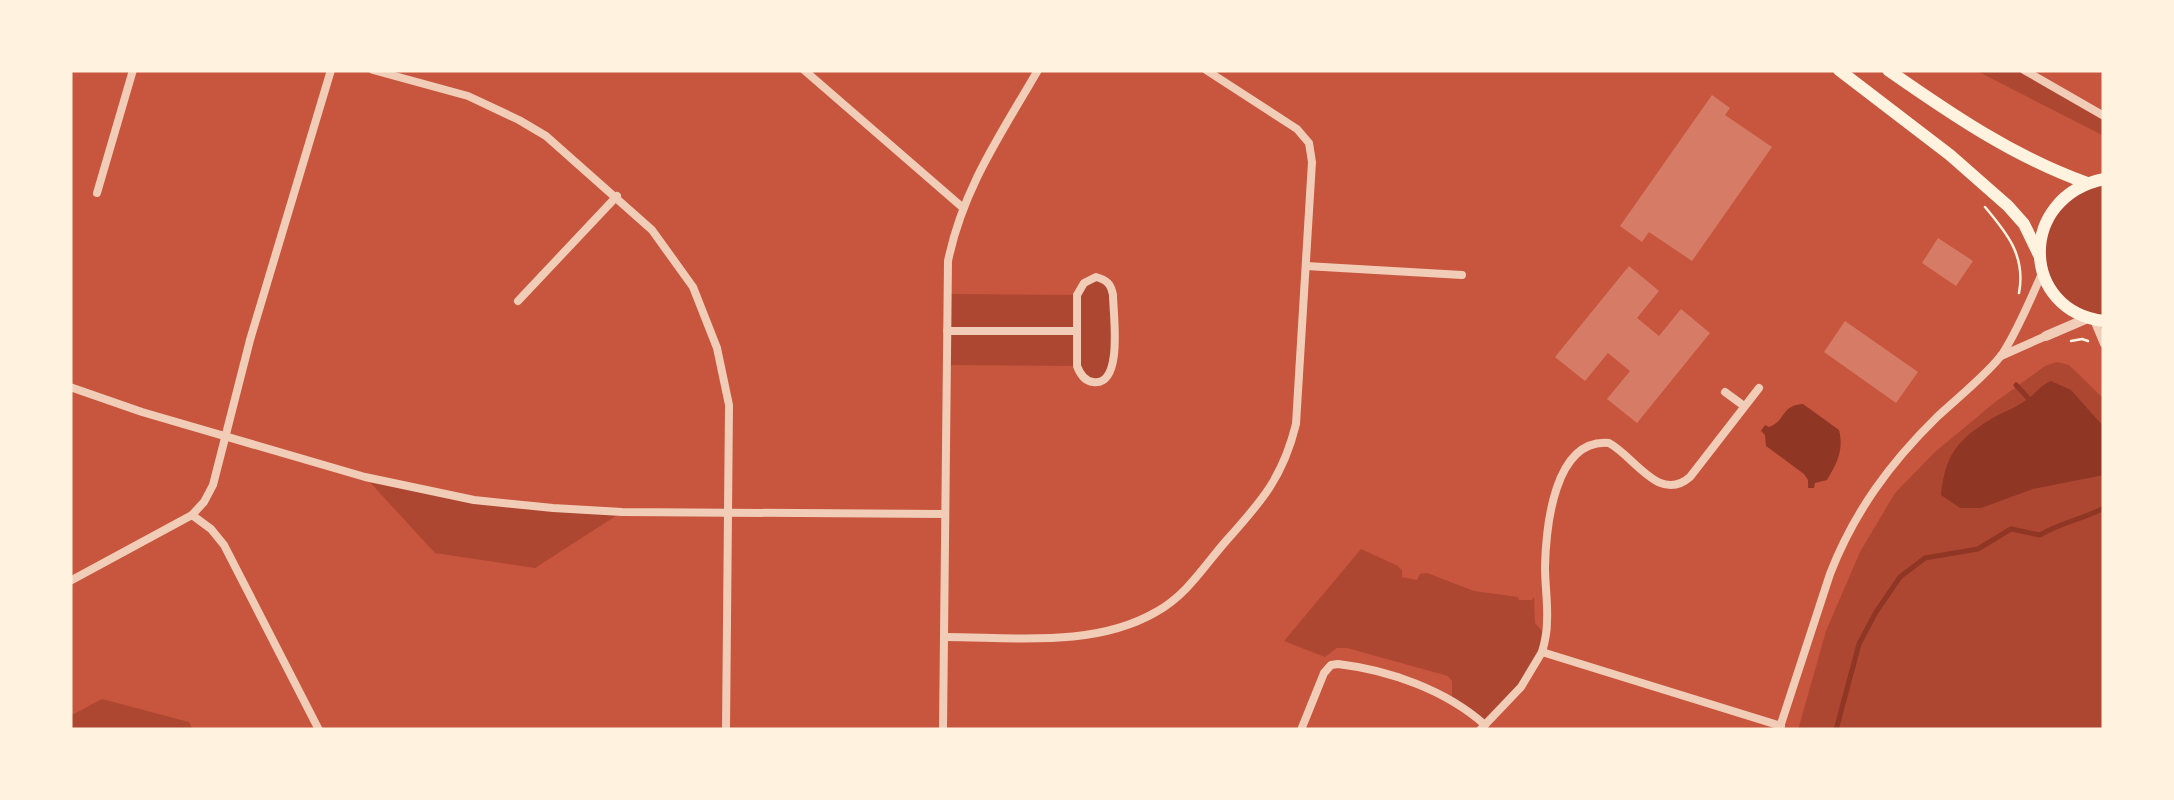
<svg xmlns="http://www.w3.org/2000/svg" width="2174" height="800" font-family="Inter,sans-serif">
  <style>
    .green { fill: #ae4732 }
    .water { fill: #8f3625 }
    .lines { fill: none; stroke-linecap: round; stroke-linejoin: round }
    .stream { stroke: #8f3625; stroke-width: 5 }
    .building { fill: #d67c66 }
    .path { stroke: #fff3e0; stroke-width: 2.5 }
    .minor { stroke: #f1ccb7; stroke-width: 8 }
    .tertiary { stroke: #f1ccb7; stroke-width: 10 }
    .primary { stroke: #fff3e0; stroke-width: 12 }
  </style>
  <rect width="100%" height="100%" fill="#c8553d"/>
  <!-- green -->
  <g class="green">
    <path d="M1975 70H2024L2104 116V136Z"/>
    <path d="M2104 179V321L2094 320 2054 293 2040 257 2056 205Z"/>
    <path d="M1104 279 1113 295 1110 376 1091 382 1077 366 947 365V294L1076 295 1084 283Z"/>
    <path d="M2057 362 2069 365 2104 399V730H1798L1826 631 1860 552 1895 493 1935 452 1994 403 2045 366Z"/>
    <path d="M365 477 474 500 622 512 535 568 435 553Z"/>
    <path d="M1361 549 1398 566 1402 570V577L1417 580 1420 574 1427 573 1474 591 1518 597 1519 600H1532L1534 597 1535 623 1546 635 1531 673 1485 725 1452 700V681L1448 676 1347 648H1337L1325 657 1284 641Z"/>
    <path d="M102 699 189 722 193 730H70V716Z"/>
  </g>
  <!-- water -->
  <g class="water">
    <path d="M2051 381 2071 390 2104 427V475L2033 489 1981 508H1960L1941 495C1945 455 1957 440 1991 419 2002 412 2016 408 2026 400 2037 393 2038 387 2051 381Z"/>
    <path d="M1803 404 1839 430C1844 450 1837 463 1827 480L1815 483 1814 488H1808V480L1804 474 1766 446 1765 435 1761 431 1765 425 1769 427C1786 421 1781 405 1803 404Z"/>
  </g>
  <g class="lines">
    <!-- stream -->
    <g class="stream">
      <path d="M2016 385 2029 399"/>
      <path d="M1836 730 1859 644 1876 612 1900 577 1925 558 1978 549 2011 529 2040 535C2060 523 2083 519 2104 508"/>
    </g>
  </g>
  <!-- building -->
  <g class="building">
    <path d="M1712 95 1730 108 1725 115 1772 147 1692 261 1649 232 1642 242 1620 226Z"/>
    <path d="M1938 238 1973 261 1956 286 1922 263Z"/>
    <path d="M1629 266 1659 291 1637 318 1659 336 1681 309 1710 333 1637 423 1607 399 1630 371 1608 353 1585 381 1555 357Z"/>
    <path d="M1845 321 1918 372 1896 403 1824 352Z"/>
  </g>
  <g class="lines">
    <!-- path -->
    <g class="path">
      <path d="M1985 207C2007 233 2026 256 2019 293"/>
      <path d="M2071 341 2082 339 2088 341"/>
    </g>
    <!-- minor -->
    <g class="minor">
      <path d="M373 70 468 96 519 120 546 136 652 230 693 287 717 348 729 405 726 730"/>
      <path d="M804 70 962 207"/>
      <path d="M2024 70 2104 116"/>
      <path d="M97 193 133 70"/>
      <path d="M1306 266 1462 275"/>
      <path d="M1096 277C1107 280 1111 284 1113 295 1113 313 1124 387 1093 382 1084 381 1080 374 1077 366V295L1084 283Z"/>
      <path d="M518 301 617 196"/>
      <path d="M2094 320 2104 344"/>
      <path d="M947 331H1076"/>
      <path d="M2001 356 2046 336"/>
      <path d="M70 387 142 412 365 477 474 500 553 508 622 512 945 514"/>
      <path d="M1759 388 1690 477C1659 504 1634 456 1609 443 1554 438 1546 527 1545 567 1545 585 1548 603 1547 621 1547 632 1545 642 1542 652L1781 726"/>
      <path d="M1725 392 1744 406"/>
      <path d="M192 515 211 529 224 545 319 730"/>
      <path d="M70 581 192 515 204 502 213 485 250 340 331 70"/>
      <path d="M944 637C1013 637 1094 648 1156 612 1187 595 1204 566 1226 541 1262 501 1283 477 1296 424L1312 162 1309 143 1297 129 1206 70"/>
      <path d="M943 730 948 261C963 188 1001 134 1038 70"/>
      <path d="M1301 730 1324 673 1331 665 1338 664C1389 670 1446 690 1485 725"/>
      <path d="M1480 730 1521 687 1542 652"/>
      <path d="M1779 730 1830 574C1854 512 1890 463 1937 417 1955 400 1990 372 2003 353 2019 328 2031 298 2043 271"/>
    </g>
    <!-- tertiary -->
    <path class="tertiary" d="M2046 336 2088 318"/>
    <!-- primary -->
    <g class="primary">
      <path d="M1839 70 1950 155 2008 206 2024 224 2040 257"/>
      <path d="M1888 70C1951 114 2014 157 2087 183"/>
      <path d="M2104 179C2017 197 2020 311 2104 321"/>
    </g>
  </g>
  <!-- border -->
  <rect width="2174" height="800" fill="none" stroke="#fff3e0" stroke-width="145"/>
</svg>
